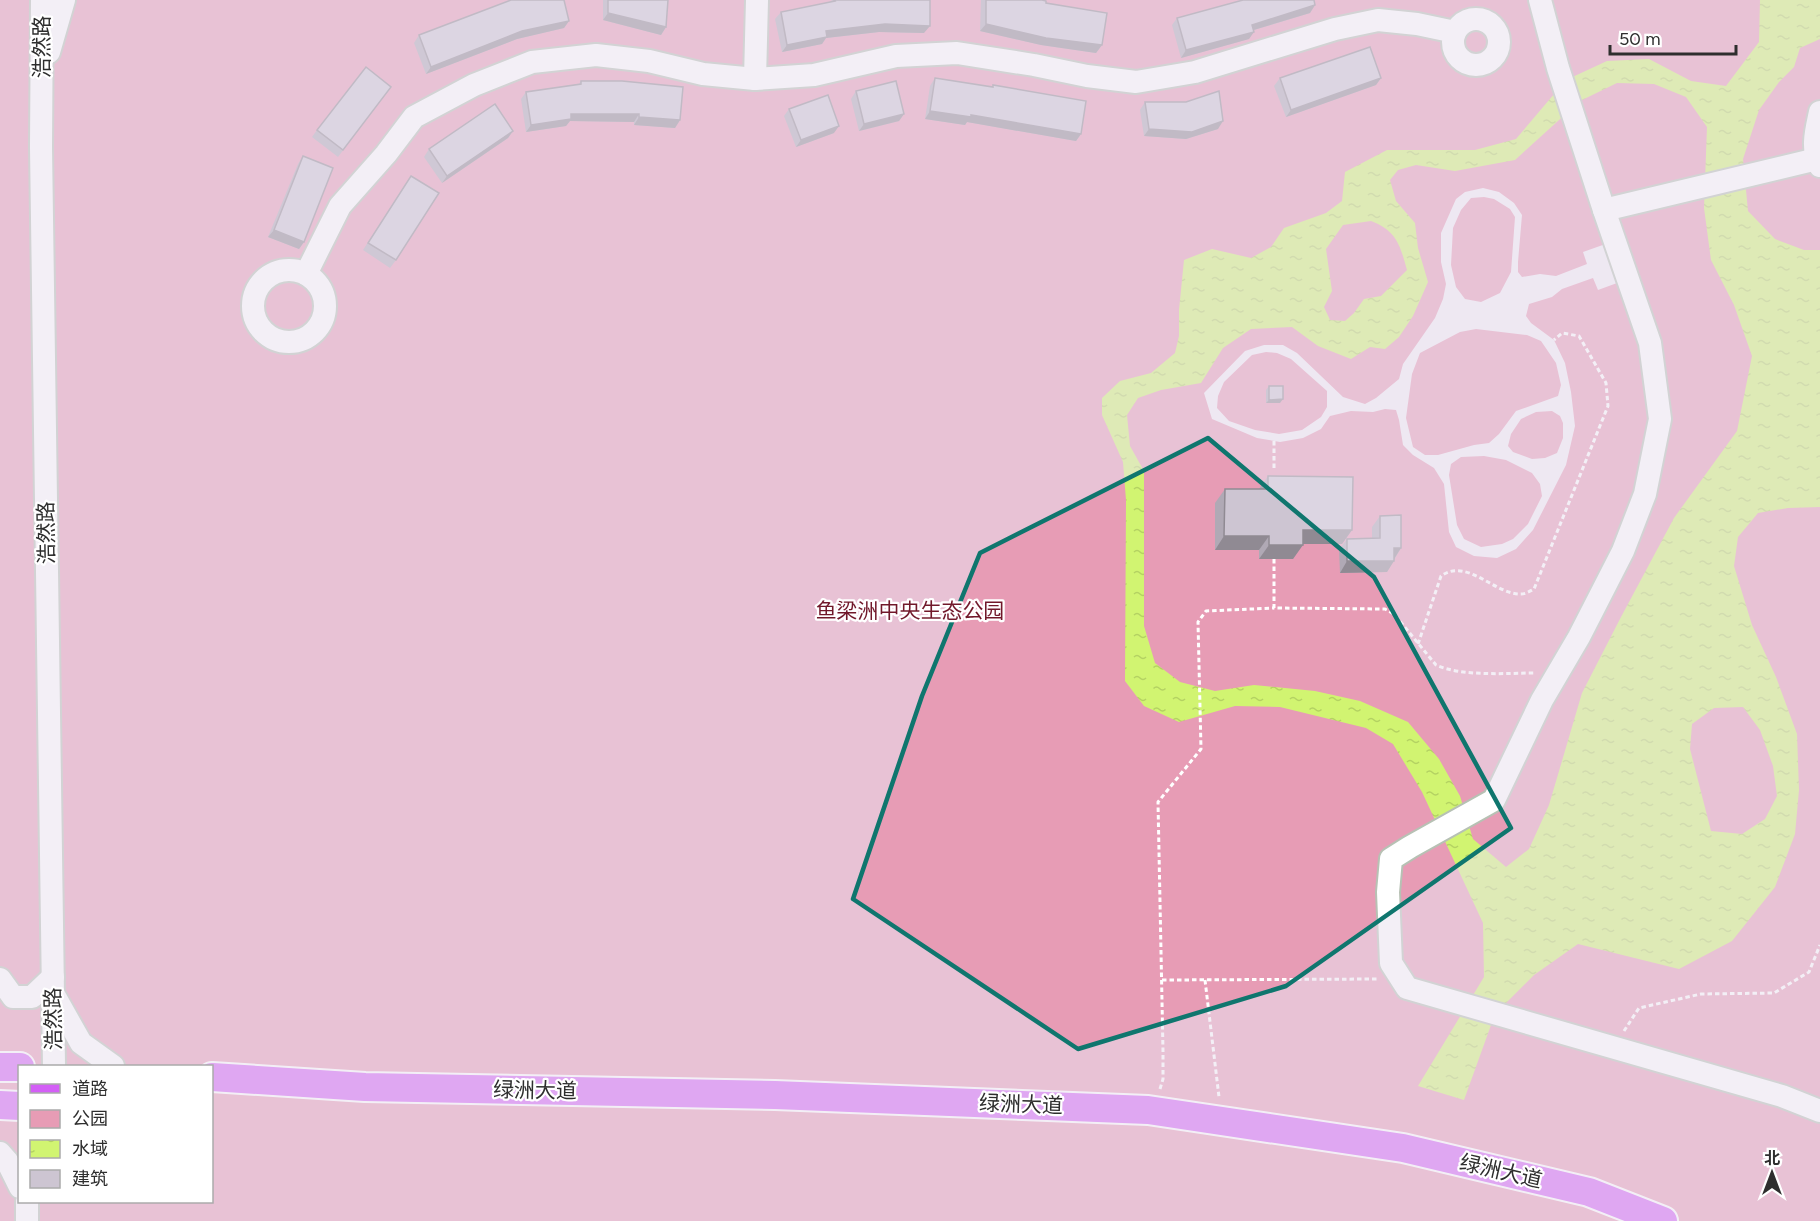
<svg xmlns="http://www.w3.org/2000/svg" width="1820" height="1221" font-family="Figtree,'Noto Sans SC',sans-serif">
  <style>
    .park { fill: #e79cb5; fill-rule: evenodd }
    .plaza { fill: #f4eff7; fill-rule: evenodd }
    .water { fill: url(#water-ripples); fill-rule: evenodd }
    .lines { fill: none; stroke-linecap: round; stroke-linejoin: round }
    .minor-casing { stroke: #b7c1b4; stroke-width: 26 }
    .major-casing { stroke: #fff; stroke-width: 32 }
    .path { stroke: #fff; stroke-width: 3; stroke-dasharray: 4.5 3; stroke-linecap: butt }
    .minor { stroke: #fff; stroke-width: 22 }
    .major { stroke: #d35ff6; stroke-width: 28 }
    .wall { fill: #b0a9b5 }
    .shaded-wall { fill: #908a93 }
    .building { fill: #cdc5d2; stroke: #908a93; stroke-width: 1.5 }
    .marked { fill: none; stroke: #0f766e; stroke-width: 4.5; stroke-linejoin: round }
    .labels { text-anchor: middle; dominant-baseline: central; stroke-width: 4.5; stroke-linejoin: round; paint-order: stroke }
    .street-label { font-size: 21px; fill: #2e2e2e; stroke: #fff }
    .park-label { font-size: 21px; fill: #71182a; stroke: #fff }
  </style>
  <defs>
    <pattern id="water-ripples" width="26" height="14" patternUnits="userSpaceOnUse" patternTransform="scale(1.5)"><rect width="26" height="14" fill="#d1f471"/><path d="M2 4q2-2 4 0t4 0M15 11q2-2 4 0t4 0" fill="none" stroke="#b4d262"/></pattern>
  </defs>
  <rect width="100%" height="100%" fill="#e9e1ef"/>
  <!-- park -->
  <path class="park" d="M0 0H1820V1221H0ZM20 1066H212V1202H20Z"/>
  <!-- plaza -->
  <path class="plaza" d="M1483 188 1499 192 1514 203 1522 215 1518 262V272L1522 277 1540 274 1556 276 1587 264 1583 252 1614 241 1628 279 1598 290 1593 278 1562 289 1552 297 1529 304 1526 316 1531 323 1554 340 1565 363 1571 392 1575 426 1566 465 1533 530 1516 549 1497 558 1474 556 1456 547 1449 532 1444 484 1434 468 1413 455 1403 445 1399 420 1396 410 1385 409 1373 412 1351 411 1330 416 1321 429 1303 438 1280 442 1257 438 1212 419 1204 393 1245 351 1264 345H1283L1297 353 1343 397 1365 404 1376 398 1399 379 1403 364 1435 318 1443 299 1446 284 1441 262V233L1456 199 1465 192ZM1484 197 1494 199 1510 209 1515 217 1511 272 1500 293 1481 302 1465 299 1456 287 1451 265 1453 228 1461 210 1471 198ZM1476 329 1527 335 1541 341 1556 363 1561 385 1558 396 1516 411 1499 434 1489 443 1474 445 1438 455H1425L1413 447 1406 418 1412 374 1420 353 1460 332ZM1266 352 1277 353 1291 359 1327 391V407L1321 417 1302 430 1279 434 1255 430 1229 421 1217 408 1218 396 1224 382 1252 355ZM1552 411 1560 416 1563 423V438L1557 453 1545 458 1532 459 1513 452 1508 446 1511 434 1521 419 1536 412ZM1484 456 1506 460 1532 473 1540 484 1542 496 1528 524 1513 539 1502 544 1481 547 1464 539 1457 525 1449 475 1451 464 1461 457Z"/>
  <!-- water -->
  <path class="water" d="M1760 0H1820V39L1800 48 1794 67 1779 82 1759 110 1743 159 1748 211 1775 239 1804 250H1820V507L1788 508 1758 513 1738 537 1734 566 1752 625 1776 677 1797 734 1799 790 1795 834 1775 887 1732 941 1679 969 1578 944 1534 975 1495 1014 1464 1100 1418 1086 1484 977 1483 923 1422 792 1393 744 1366 728 1280 707 1235 706 1179 722 1144 706 1125 681 1126 500 1123 462 1102 415V398L1120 381 1151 373 1175 353 1179 336V310L1184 260 1212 249 1251 258 1271 247 1284 228 1326 213 1342 201 1345 172 1387 150H1475L1516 139 1566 80 1607 61 1649 59 1691 81 1726 86 1759 42ZM1617 83 1654 84 1686 97 1707 127 1704 208 1711 260 1734 305 1752 356 1737 431 1674 518 1621 617 1582 693 1549 805 1529 849 1506 867 1473 839 1460 796 1439 759 1408 722 1360 701 1315 691 1254 685 1215 691 1180 682 1155 663 1144 626V471L1130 446 1127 415 1138 398 1161 390 1201 383 1223 348 1251 329 1292 327 1318 346 1351 359 1370 347 1385 349 1399 337 1413 316 1428 282 1418 248 1415 223 1396 201 1390 180 1398 170 1416 165 1455 171 1515 160 1580 101ZM1371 221C1397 231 1400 245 1407 270L1381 296 1364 299 1354 313 1345 321 1330 320 1324 307 1332 291 1326 249 1343 225ZM1743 707 1760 730 1773 766 1777 796 1765 819 1742 834 1711 831 1690 749 1692 724 1714 708Z"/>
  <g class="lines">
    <defs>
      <g id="minor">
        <path d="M42 0 41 147 54 1066"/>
        <path d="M1540 0 1558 68 1604 210 1650 343 1660 419 1645 494 1623 551 1579 637 1542 700 1494 800 1410 847 1391 859 1388 892 1391 963 1407 988 1782 1096 1820 1111"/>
        <circle cx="1476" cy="42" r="23"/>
        <path d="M49 52 64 0"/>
        <path d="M755 79 757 0"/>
        <path d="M1820 112C1816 131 1811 148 1820 166"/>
        <path d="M1604 210 1817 159"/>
        <circle cx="289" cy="306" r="36"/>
        <path d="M306 274 340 206 386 154 414 117 474 85 532 62 596 55 649 61 703 74 755 79 814 75 896 56 957 53 1034 65 1087 76 1136 82 1195 72 1335 29 1378 20 1417 24 1455 32"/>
        <path d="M0 979 13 997H32L53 977"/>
        <path d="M54 995 81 1043 113 1066"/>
        <path d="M0 1153 7 1161 20 1187"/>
        <path d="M27 1202V1221"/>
      </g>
      <g id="major">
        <path d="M0 1067H20"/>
        <path d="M212 1077 365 1087 775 1095 1148 1110 1403 1148 1589 1192 1663 1221"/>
        <path d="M0 1105 20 1106"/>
      </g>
    </defs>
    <!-- minor casing -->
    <use href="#minor" class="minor-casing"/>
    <!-- major casing -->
    <use href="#major" class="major-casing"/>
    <!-- path -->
    <g class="path">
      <path d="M1274 441V470"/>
      <path d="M1274 559V608L1385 609 1394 614 1436 665C1463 677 1506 673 1536 673"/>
      <path d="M1418 644 1441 576C1467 557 1495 595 1521 594 1526 594 1530 591 1534 589L1608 406 1606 383 1579 336 1562 333 1554 340"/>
      <path d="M1162 980 1379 979"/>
      <path d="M1205 980 1219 1097"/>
      <path d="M1624 1031 1639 1008 1701 994 1774 993 1809 972 1820 945"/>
      <path d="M1160 1089 1163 1079V1051L1158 802 1201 749 1198 622 1206 611 1274 608"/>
    </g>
    <!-- minor -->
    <use href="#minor" class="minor"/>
    <!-- major -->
    <use href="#major" class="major"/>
  </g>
  <!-- wall -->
  <g class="wall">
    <path d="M603 0H668L666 27 661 35 603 20Z"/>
    <path d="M832 0H930L924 33 879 32 826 38 822 44 782 52 775 19 781 12 830 2Z"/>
    <path d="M981 0H1042L1102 45 1096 53 1041 45 980 31Z"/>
    <path d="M1315 5 1310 13 1254 30 1249 39 1181 58 1172 25 1177 18Z"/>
    <path d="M569 21 564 28 517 39 426 74 414 43 419 35Z"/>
    <path d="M935 78 991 87 993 85 1081 134 1076 141 967 122 965 125 925 119 930 86Z"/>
    <path d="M1280 78H1381L1376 85 1286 117 1274 86Z"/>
    <path d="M581 81 680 120 675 128 634 125V122L570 121 566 126 526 132 521 99 526 92 579 84Z"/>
    <path d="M391 87 338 157 312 137 317 130Z"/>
    <path d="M856 91 904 114 899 121 859 131 851 99Z"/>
    <path d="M1145 102 1218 129 1186 139 1144 136 1140 110Z"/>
    <path d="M789 109 834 133 796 147 784 116Z"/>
    <path d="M513 131 508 138 442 183 424 157 429 149Z"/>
    <path d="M303 156 304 242 299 249 268 237 298 164Z"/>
    <path d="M406 183 396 260 390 268 363 250Z"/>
    <path d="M1269 386 1280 403H1266V390Z"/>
    <path d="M1268 476 1352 530 1342 544H1303L1293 559H1259V550H1215V503L1225 489H1259Z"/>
    <path d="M1380 516 1401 548 1387 572 1340 573 1339 550 1347 539 1372 538V527Z"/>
  </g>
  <!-- shaded-wall -->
  <g class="shaded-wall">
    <path d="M1315 5 1310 13 1247 32 1252 25Z"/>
    <path d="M608 13 666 27 661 35 603 20Z"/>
    <path d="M569 21 564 28 517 39 426 74 431 67 522 31Z"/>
    <path d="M885 24 930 26 924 33 879 32 826 38 822 44 782 52 787 45 826 31Z"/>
    <path d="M986 24 1102 45 1096 53 1041 45 980 31Z"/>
    <path d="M1254 32 1249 39 1181 58 1186 50Z"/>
    <path d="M1381 78 1376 85 1286 117 1291 110Z"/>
    <path d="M930 111 971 115 1081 134 1076 141 967 122 965 125 925 119Z"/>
    <path d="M571 114H639L634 122 570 121 566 126 526 132 531 125Z"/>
    <path d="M904 114 899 121 859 131 864 124Z"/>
    <path d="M639 117 680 120 675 128 634 125Z"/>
    <path d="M1223 121 1218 129 1186 139 1144 136 1149 129Z"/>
    <path d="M839 126 834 133 796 147 801 140Z"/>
    <path d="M513 131 508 138 442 183 447 176Z"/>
    <path d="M274 230 304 242 299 249 268 237Z"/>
    <path d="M1283 399 1280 403H1266L1269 400Z"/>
    <path d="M1303 530H1352L1342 544H1293Z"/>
    <path d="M1224 536H1269L1259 550H1215Z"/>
    <path d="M1269 545H1303L1293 559H1259Z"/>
    <path d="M1394 548H1401L1394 559Z"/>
    <path d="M1347 561H1394L1387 572 1340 573Z"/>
  </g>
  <!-- building -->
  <g class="building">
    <path d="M511 0H564L569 21 522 31 431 67 419 35Z"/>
    <path d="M608 0H668L666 27 608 13Z"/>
    <path d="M834 0H930V26L885 24 826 31 827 37 787 45 781 12 835 1Z"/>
    <path d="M986 0H1042L1046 1V3L1107 13 1102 45 1046 38 986 24Z"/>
    <path d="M1243 0H1314L1315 5 1252 25 1254 32 1186 50 1177 18Z"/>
    <path d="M1370 47 1381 78 1291 110 1280 78Z"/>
    <path d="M366 67 391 87 343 150 317 130Z"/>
    <path d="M935 78 993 87V85L1086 101 1081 134 971 115V117L930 111Z"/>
    <path d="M581 81H622L683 87 680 120 639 117V114H571V119L531 125 526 92 581 84Z"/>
    <path d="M896 81 904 114 864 124 856 91Z"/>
    <path d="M1219 91 1223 121 1192 132 1149 129 1145 102H1186Z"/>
    <path d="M828 95 839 126 801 140 789 109Z"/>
    <path d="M495 104 513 131 447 176 429 149Z"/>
    <path d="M303 156 333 168 304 242 274 230Z"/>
    <path d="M411 176 439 193 396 260 368 243Z"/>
    <path d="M1269 386H1283V399L1269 400Z"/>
    <path d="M1268 476 1353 477 1352 530H1303V545H1269V536H1224L1225 489H1268Z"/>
    <path d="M1401 515V548H1394V561H1347V539L1380 538V516Z"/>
  </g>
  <!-- marked area -->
  <path d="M0 0H1820V1221H0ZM1208 438 1374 577 1511 828 1286 986 1078 1049 853 899 922 696 980 553Z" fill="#e9e1ef" fill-opacity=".55" fill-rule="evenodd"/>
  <path class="marked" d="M1208 438 1374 577 1511 828 1286 986 1078 1049 853 899 922 696 980 553Z"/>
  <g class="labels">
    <!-- street labels -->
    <g class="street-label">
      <text transform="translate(41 47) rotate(-90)">浩然路</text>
      <text transform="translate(46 533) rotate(-91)">浩然路</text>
      <text transform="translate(53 1019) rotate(-91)">浩然路</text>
      <text transform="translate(535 1090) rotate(1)">绿洲大道</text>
      <text transform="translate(1021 1104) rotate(2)">绿洲大道</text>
      <text transform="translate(1501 1171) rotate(13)">绿洲大道</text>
    </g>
    <!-- park labels -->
    <g class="park-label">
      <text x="910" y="610">鱼梁洲中央生态公园</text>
    </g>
  </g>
  <!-- legend -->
  <rect x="18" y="1065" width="195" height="138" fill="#ffffff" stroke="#ababab" stroke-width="1.5"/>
  <rect x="30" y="1084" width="30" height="9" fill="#d35ff6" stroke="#ababab" stroke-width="1.5"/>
  <text x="72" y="1095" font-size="18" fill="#2e2e2e">道路</text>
  <rect x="30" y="1110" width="30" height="18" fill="#e79cb5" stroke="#ababab" stroke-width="1.5"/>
  <text x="72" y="1125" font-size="18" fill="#2e2e2e">公园</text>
  <rect x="30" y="1140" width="30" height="18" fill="url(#water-ripples)" stroke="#ababab" stroke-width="1.5"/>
  <text x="72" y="1155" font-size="18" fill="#2e2e2e">水域</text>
  <rect x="30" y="1170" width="30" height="18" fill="#cdc5d2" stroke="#ababab" stroke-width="1.5"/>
  <text x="72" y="1185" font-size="18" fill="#2e2e2e">建筑</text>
  <!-- north arrow -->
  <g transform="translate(1772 1173)" stroke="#ffffff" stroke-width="4.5" paint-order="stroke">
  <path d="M0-4.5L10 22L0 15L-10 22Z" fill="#2e2e2e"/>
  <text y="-9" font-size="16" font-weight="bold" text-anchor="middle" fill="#2e2e2e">北</text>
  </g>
  <!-- scale -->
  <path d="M1610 45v9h126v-9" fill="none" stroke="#2e2e2e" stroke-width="3"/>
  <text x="1619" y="45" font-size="18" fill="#2e2e2e" stroke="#ffffff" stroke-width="4.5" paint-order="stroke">50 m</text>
</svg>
